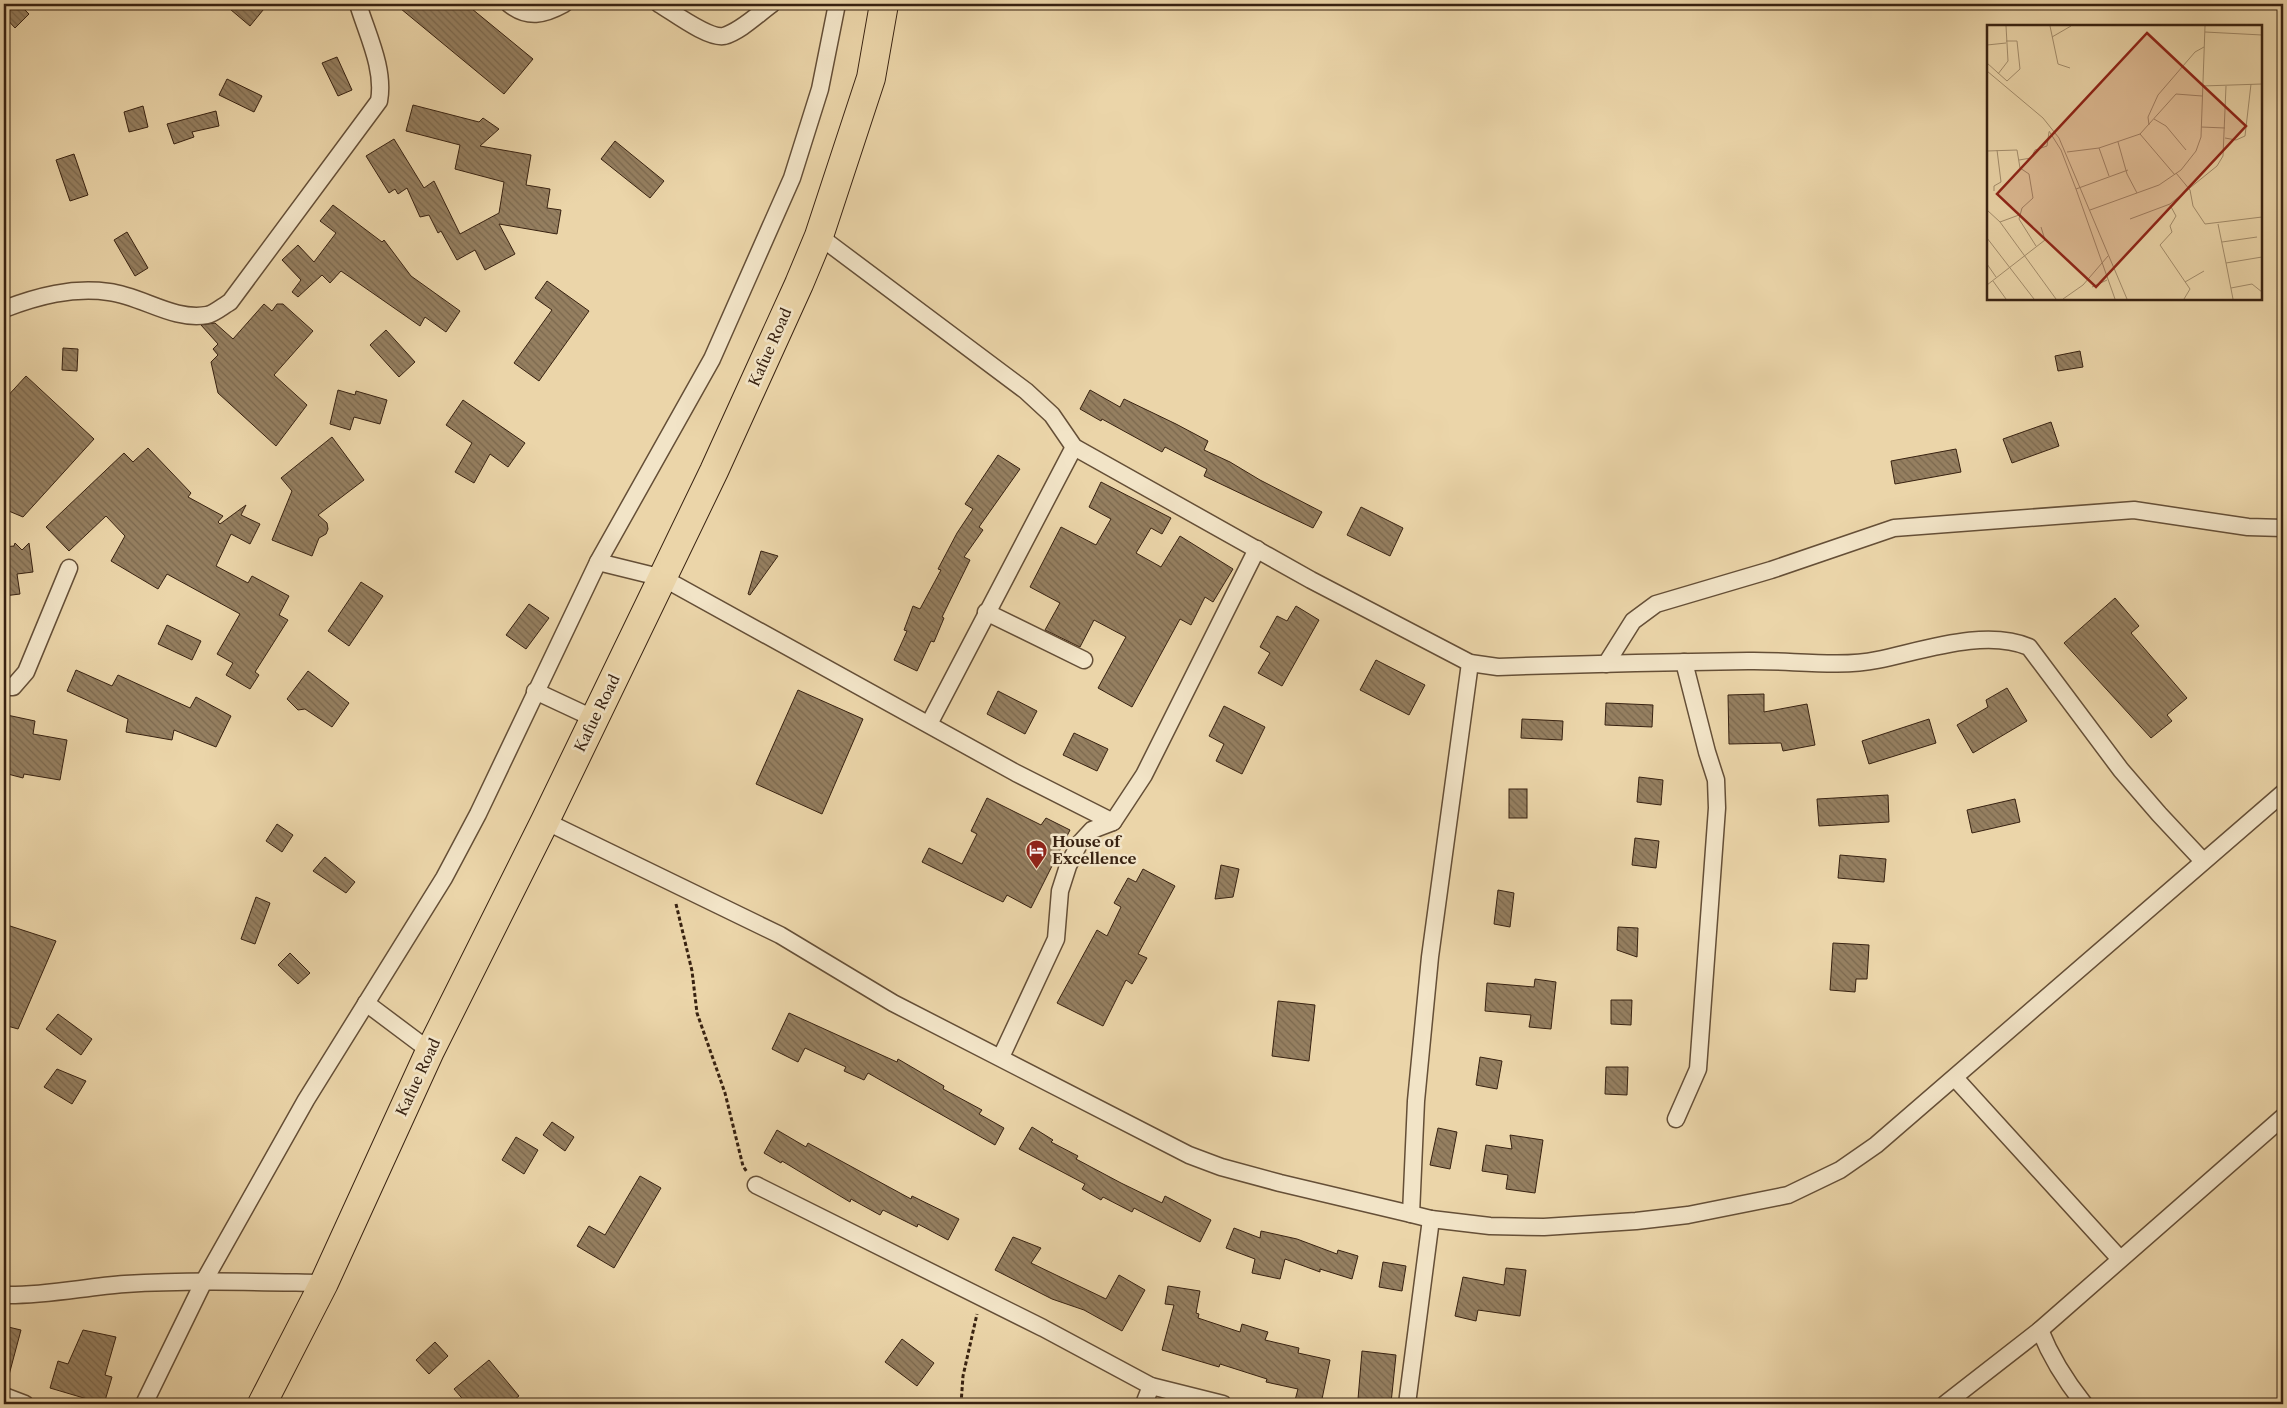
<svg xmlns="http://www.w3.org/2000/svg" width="2287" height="1408" font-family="'Libre Caslon Text',serif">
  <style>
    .building { fill: url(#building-back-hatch); stroke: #382211 }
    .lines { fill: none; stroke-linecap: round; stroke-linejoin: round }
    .street-casing { stroke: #654f37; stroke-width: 19 }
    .highway-casing { stroke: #382211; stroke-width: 30 }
    .path { stroke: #382211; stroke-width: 3; stroke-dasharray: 4 2.5; stroke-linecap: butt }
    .street { stroke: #f2e4c7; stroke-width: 16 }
    .highway { stroke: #ebd5a9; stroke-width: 28 }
    .labels { text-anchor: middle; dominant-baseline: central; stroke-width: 5; stroke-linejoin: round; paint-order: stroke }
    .street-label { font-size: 15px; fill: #382211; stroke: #f2e4c7 }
    .poi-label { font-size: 15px; font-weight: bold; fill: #382211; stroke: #f2e4c7; text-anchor: start }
    .inset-road { fill: none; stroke: #a38d6c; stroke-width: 1 }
    .view { fill: #8f2418; fill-opacity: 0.15; stroke: #8f2418; stroke-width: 2.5 }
    .inset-edge { fill: none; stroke: #382211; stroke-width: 2.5 }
  </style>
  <defs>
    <pattern id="building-back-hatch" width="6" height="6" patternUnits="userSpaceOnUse" patternTransform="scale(1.25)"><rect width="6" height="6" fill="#957f60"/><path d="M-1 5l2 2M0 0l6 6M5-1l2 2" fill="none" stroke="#7b684e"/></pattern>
  </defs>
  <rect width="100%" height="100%" fill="#ebd5a9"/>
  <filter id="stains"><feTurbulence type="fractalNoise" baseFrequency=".004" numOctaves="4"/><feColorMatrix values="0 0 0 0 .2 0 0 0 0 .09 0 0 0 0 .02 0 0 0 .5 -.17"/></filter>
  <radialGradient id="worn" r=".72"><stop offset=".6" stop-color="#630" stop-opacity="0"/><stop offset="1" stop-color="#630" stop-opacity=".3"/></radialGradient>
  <!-- building -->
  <g class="building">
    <path d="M4 4H19L29 14 15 28 4 16Z"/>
    <path d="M224 4H268L250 26Z"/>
    <path d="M395 4H466L533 59 504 94Z"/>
    <path d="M337 57 352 90 338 96 322 63Z"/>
    <path d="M227 79 262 96 254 112 219 95Z"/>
    <path d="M413 105 479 122 483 118 499 129 480 146 531 155 526 185 550 189 547 208 561 210 557 234 499 224 515 254 485 270 475 250 457 260 441 231 438 233 429 215 420 217 407 188 398 194 395 189 389 193 366 156 394 139 424 188 434 181 460 234 499 213 504 182 455 169 460 145 406 131Z"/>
    <path d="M143 106 148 127 129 132 124 112Z"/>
    <path d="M216 111 219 126 192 132 194 137 174 144 167 124Z"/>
    <path d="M615 141 664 181 650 198 601 159Z"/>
    <path d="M74 154 88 195 70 201 56 160Z"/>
    <path d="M333 205 382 242 384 240 411 276 460 311 446 332 425 317 420 326 341 271 330 283 322 275 298 297 292 292 301 280 282 260 298 245 314 262 336 233 320 221Z"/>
    <path d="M127 232 148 268 135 276 114 240Z"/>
    <path d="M547 281 589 311 539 381 514 363 552 310 535 298Z"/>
    <path d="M264 304 272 311 277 304H283L313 331 274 375 307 405 276 446 218 393 211 362 218 355 213 349 218 344 201 325 215 323 233 339Z"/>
    <path d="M386 330 415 362 399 377 370 345Z"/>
    <path d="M63 348 78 349 77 371 62 370Z"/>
    <path d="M2080 351 2083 367 2058 371 2055 356Z"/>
    <path d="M26 376 94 439 23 517 4 509V400Z"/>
    <path d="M338 390 355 395 356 391 387 400 380 424 354 417 350 430 330 424Z"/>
    <path d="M1090 390 1120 407 1124 399 1176 424 1208 441 1204 450 1230 462 1260 480 1322 512 1313 528 1204 476 1207 469 1165 447 1162 452 1102 419 1101 421 1080 409Z"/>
    <path d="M463 400 525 443 508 467 490 454 474 483 455 472 472 443 446 425Z"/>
    <path d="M2051 422 2059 446 2012 463 2003 439Z"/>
    <path d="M332 437 364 480 318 515 327 523 328 529 326 534 319 538 312 556 272 540 292 491 281 478Z"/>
    <path d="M148 448 191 493 188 497 223 516 218 522 220 524 246 505 241 515 260 524 250 544 231 534 216 566 248 583 252 576 289 596 279 615 288 620 255 672 259 675 250 689 226 675 233 663 217 654 240 614 167 574 158 589 111 561 125 536 106 516 69 551 46 527 124 453 133 462Z"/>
    <path d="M1956 449 1961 472 1895 484 1891 461Z"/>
    <path d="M998 455 1020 469 979 527 983 530 964 557 970 560 942 617 944 618 934 642 931 641 917 671 894 660 907 631 904 630 913 606 920 609 941 570 938 569 957 533 973 509 965 504Z"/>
    <path d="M1101 482 1171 518 1162 534 1151 528 1136 553 1161 567 1180 536 1233 569 1213 602 1205 597 1191 625 1180 619 1132 707 1098 688 1126 637 1094 620 1080 647 1045 630 1060 603 1030 587 1061 527 1096 545 1111 519 1089 507Z"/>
    <path d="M1361 507 1403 528 1390 556 1347 535Z"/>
    <path d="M15 543 22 550 29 543 33 572 17 574 20 594 4 596V547L14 546Z"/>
    <path d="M761 551 778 556 750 595 748 594Z"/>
    <path d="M361 582 383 596 349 646 328 631Z"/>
    <path d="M2115 598 2139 626 2131 633 2187 698 2167 715 2172 721 2151 738 2064 643Z"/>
    <path d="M529 604 549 618 526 649 506 635Z"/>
    <path d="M1296 606 1319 620 1282 686 1258 673 1270 653 1260 647 1277 616 1287 621Z"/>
    <path d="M167 625 201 641 192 660 158 644Z"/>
    <path d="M1376 660 1425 685 1409 715 1360 690Z"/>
    <path d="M76 670 112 686 118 675 190 708 196 697 231 716 216 747 174 730 172 740 126 732 128 719 67 691Z"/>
    <path d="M308 671 349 703 332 727 305 709 298 710 287 699Z"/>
    <path d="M2007 688 2027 721 1973 753 1957 725 1988 707 1986 700Z"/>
    <path d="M798 690 863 719 822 814 756 784Z"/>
    <path d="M998 691 1037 711 1025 734 987 714Z"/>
    <path d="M1764 694V712L1807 704 1815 745 1783 751 1781 743 1729 744 1728 695Z"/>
    <path d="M1606 703 1653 705 1652 727 1605 725Z"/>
    <path d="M1224 706 1265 727 1242 774 1216 761 1224 744 1209 736Z"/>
    <path d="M7 715 35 721 33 734 67 740 60 780 24 774 23 778 4 773V731Z"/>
    <path d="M1522 719 1563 721 1562 740 1521 738Z"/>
    <path d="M1929 719 1936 743 1869 764 1862 741Z"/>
    <path d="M1074 733 1108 749 1097 771 1063 755Z"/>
    <path d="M1639 777 1663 780 1661 805 1637 802Z"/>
    <rect x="1509" y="789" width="18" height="29"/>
    <path d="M1888 795 1889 822 1819 826 1817 799Z"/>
    <path d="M987 798 1041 825 1046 818 1070 830 1031 908 1007 895 1003 902 922 862 929 848 962 864 977 834 971 831Z"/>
    <path d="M2015 799 2020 822 1972 833 1967 810Z"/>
    <path d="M277 824 293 835 282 852 266 841Z"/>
    <path d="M1635 838 1659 841 1656 868 1632 865Z"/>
    <path d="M1840 855 1886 859 1884 882 1838 878Z"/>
    <path d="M325 857 355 882 346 893 313 871Z"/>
    <path d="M1221 865 1239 869 1233 897 1215 899Z"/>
    <path d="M1143 869 1175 886 1138 954 1147 958 1132 984 1126 980 1103 1026 1057 1003 1097 930 1107 936 1121 907 1114 903 1128 878 1136 882Z"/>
    <path d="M1498 890 1514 893 1510 927 1494 924Z"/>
    <path d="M256 897 270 903 255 944 241 939Z"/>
    <path d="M4 924 56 941 18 1029 4 1025Z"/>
    <path d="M1618 927 1638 928 1637 957 1617 950Z"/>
    <path d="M1833 943 1869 945 1867 979H1856L1855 992 1830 990Z"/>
    <path d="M290 953 310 973 298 984 278 965Z"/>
    <path d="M1535 979 1556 982 1551 1029 1529 1027 1531 1015 1485 1011 1487 983 1534 987Z"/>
    <path d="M1611 1000H1632L1631 1025 1611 1024Z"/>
    <path d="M1278 1001 1315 1005 1309 1061 1272 1056Z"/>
    <path d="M789 1013 897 1062 898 1059 944 1086 943 1089 982 1110 979 1114 1004 1128 995 1145 868 1073 864 1080 844 1071 846 1067 805 1048 798 1062 772 1049Z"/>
    <path d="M58 1014 92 1039 81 1055 46 1029Z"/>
    <path d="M1480 1057 1502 1061 1497 1089 1476 1085Z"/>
    <path d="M1606 1067H1628L1627 1095 1605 1094Z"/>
    <path d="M57 1069 86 1081 72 1104 44 1087Z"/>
    <path d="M552 1122 574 1137 565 1151 543 1135Z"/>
    <path d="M1032 1127 1053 1140 1051 1142 1078 1156 1076 1159 1121 1183 1162 1203 1165 1196 1211 1220 1200 1242 1134 1208 1132 1212 1103 1197 1101 1200 1082 1189 1085 1184 1019 1149Z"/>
    <path d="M1438 1128 1457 1132 1450 1169 1430 1165Z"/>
    <path d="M777 1130 806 1147 808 1143 911 1199 912 1196 959 1219 948 1240 918 1224 917 1227 883 1210 880 1215 851 1199 850 1202 782 1161 781 1163 764 1153Z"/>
    <path d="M1510 1135 1543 1140 1535 1193 1506 1189 1508 1175 1482 1171 1486 1145 1512 1149Z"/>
    <path d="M516 1137 538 1150 524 1174 502 1160Z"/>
    <path d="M640 1176 661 1188 614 1268 577 1246 589 1226 605 1235Z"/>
    <path d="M1234 1228 1260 1238 1261 1231 1297 1239 1337 1254 1338 1250 1358 1256 1352 1279 1320 1269V1272L1285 1259 1280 1279 1252 1273 1255 1259 1226 1248Z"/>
    <path d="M1013 1237 1041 1248 1031 1263 1106 1299 1119 1275 1145 1290 1122 1331 1084 1310 1052 1299 995 1270Z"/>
    <path d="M1383 1262 1406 1266 1402 1291 1379 1287Z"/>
    <path d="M1506 1268 1526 1270 1520 1316 1478 1310 1476 1321 1455 1316 1463 1277 1504 1285Z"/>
    <path d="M1168 1286 1200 1291 1196 1313 1199 1314 1198 1318 1240 1332 1242 1324 1268 1332 1265 1340 1299 1348 1298 1353 1330 1360 1321 1404H1294L1298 1389 1266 1382 1267 1379 1220 1364 1219 1367 1162 1350 1174 1305 1165 1304Z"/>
    <path d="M4 1326 21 1330 9 1375 4 1374Z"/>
    <path d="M83 1330 116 1337 105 1375 112 1377 104 1404 50 1388 58 1361 68 1364Z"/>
    <path d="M902 1339 934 1363 917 1386 885 1362Z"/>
    <path d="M435 1342 448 1356 429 1374 416 1360Z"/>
    <path d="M1362 1351 1396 1355 1391 1403 1358 1399Z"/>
    <path d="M489 1360 519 1396 509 1404H467L454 1389Z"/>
  </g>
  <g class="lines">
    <defs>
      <g id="street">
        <path d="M509 4C528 19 544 15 564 4"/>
        <path d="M659 4C673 12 708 39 724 36 741 31 758 14 772 4"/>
        <path d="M837 4 820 89 792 178 712 359 598 562 663 578 1016 773 1113 822"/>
        <path d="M819 236 1026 391 1052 415 1074 447 1311 580 1470 663 1498 667C1581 664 1665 662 1748 661 1788 660 1839 668 1877 660 1922 651 1985 628 2029 647L2121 770 2159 814 2203 861"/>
        <path d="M4 309C38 296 72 287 109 292 142 296 173 321 207 315 214 314 223 306 230 302L379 101C385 69 367 34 358 4"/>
        <path d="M986 612 1084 660"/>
        <path d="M1606 664 1633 621 1656 604 1771 570 1894 528 2134 510 2248 527 2283 528"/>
        <path d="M4 687H13L26 672 69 568"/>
        <path d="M535 691 595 719"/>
        <path d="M929 724 1074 447"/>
        <path d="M545 821 780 935 893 1003 1189 1155 1221 1167 1280 1183 1411 1214 1431 1219 1490 1226 1544 1227 1636 1221 1688 1215 1788 1195 1840 1170 1876 1145 2283 793"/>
        <path d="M366 1003 430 1051"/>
        <path d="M1001 1057 1056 939 1060 891 1068 866 1079 844 1092 830 1113 822 1144 775 1257 549"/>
        <path d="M1955 1078 2120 1259"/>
        <path d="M1676 1119 1698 1069 1717 808 1716 780 1707 752 1684 662"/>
        <path d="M756 1185 1043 1328 1151 1386 1223 1404"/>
        <path d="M1411 1214 1416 1101 1430 957 1470 663"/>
        <path d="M4 1295C45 1296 84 1287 125 1284 191 1280 258 1282 324 1283"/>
        <path d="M2040 1330C2051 1358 2065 1380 2084 1404"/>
        <path d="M4 1396 25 1404"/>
        <path d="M144 1404 204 1281 306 1100 444 878 478 814 598 562"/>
        <path d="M1144 1404 1151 1386"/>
        <path d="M1407 1404 1431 1219"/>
        <path d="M1945 1404 2040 1330 2283 1117"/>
      </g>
      <path id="highway" d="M262 1404 324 1283 430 1051 545 821 714 471 799 284 819 236 871 78 884 4"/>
    </defs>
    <!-- street casing -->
    <use href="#street" class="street-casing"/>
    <!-- highway casing -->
    <use href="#highway" class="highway-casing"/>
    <!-- path -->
    <g class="path">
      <path d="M676 904 692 971 697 1013 725 1093 743 1166 747 1172"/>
      <path d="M961 1404 963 1376 977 1314"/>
    </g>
    <!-- street -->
    <use href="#street" class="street"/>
    <!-- highway -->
    <use href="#highway" class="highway"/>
  </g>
  <!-- icons -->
  <defs>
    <symbol id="hotel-pin" viewBox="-11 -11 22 30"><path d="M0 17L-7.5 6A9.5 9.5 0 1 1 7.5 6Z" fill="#8f2418" stroke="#f2e4c7"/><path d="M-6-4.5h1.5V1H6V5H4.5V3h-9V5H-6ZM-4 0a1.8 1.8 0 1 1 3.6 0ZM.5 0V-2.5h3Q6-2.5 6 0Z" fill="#fff"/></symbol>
  </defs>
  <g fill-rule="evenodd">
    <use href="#hotel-pin" x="1024" y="838" width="25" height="34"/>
  </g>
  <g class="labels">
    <!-- street labels -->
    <g class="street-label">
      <text transform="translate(770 347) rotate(-66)">Kafue Road</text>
      <text transform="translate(597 713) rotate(-64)">Kafue Road</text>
      <text transform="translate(418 1077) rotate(-65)">Kafue Road</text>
    </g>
    <!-- poi labels -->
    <g class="poi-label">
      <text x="1052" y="841">House of<tspan x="1052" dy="17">Excellence</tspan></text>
    </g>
  </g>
  <!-- overview -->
  <g transform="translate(1987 25)">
    <rect width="275" height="275" fill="#ebd5a9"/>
    <path class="inset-road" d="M63 1 71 39 83 43M218 7 275 10M65 12 84 1M0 20 19 18M0 38 20 56 33 44 30 16H19M0 46 56 93 72 113 140 274M11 49 21 36 19 1M215 61 275 59M167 94 179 101 199 125M162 100 161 92 171 70 208 27 217 22M214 102 238 103M62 106 74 125 89 164 141 145M153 109 188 150M238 113 249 115 258 111 264 59M131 117 140 149 150 168M112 123 122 151M0 126 30 125 33 143 42 149 46 173 35 183 32 194 49 221M80 127 112 123 153 109 189 69 215 71M32 135 44 133 48 125 60 121 62 107M189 148 203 165 206 181 218 199 275 192M89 164 128 274M7 166V161L14 157 10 125M183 180 189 191 183 201 185 207 173 220 203 264 197 274M0 185 13 197 69 274M103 185 172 160 194 145 209 126 214 112 218 1M143 194 183 179 230 141 236 131 239 61M13 197 32 190M231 199 239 238 275 232M0 213 47 274M235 217 270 212M239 238 246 274M0 239 9 252M6 256 19 274M198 257 217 246M0 260 58 215 54 202M105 262 120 255M244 263 265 259 275 267M76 274 96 260 121 231"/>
    <path class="view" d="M160 8 259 101 109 262 10 169Z"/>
    <rect width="275" height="275" class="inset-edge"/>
  </g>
  <!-- margin -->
  <rect width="2287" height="1408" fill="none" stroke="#ebd5a9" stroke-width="20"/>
  <rect x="5" y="5" width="2277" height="1398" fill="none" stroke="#382211" stroke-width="2.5"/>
  <rect x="10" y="10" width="2267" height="1388" fill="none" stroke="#382211"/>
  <rect width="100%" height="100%" filter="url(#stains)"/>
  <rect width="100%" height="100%" fill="url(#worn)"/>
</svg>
